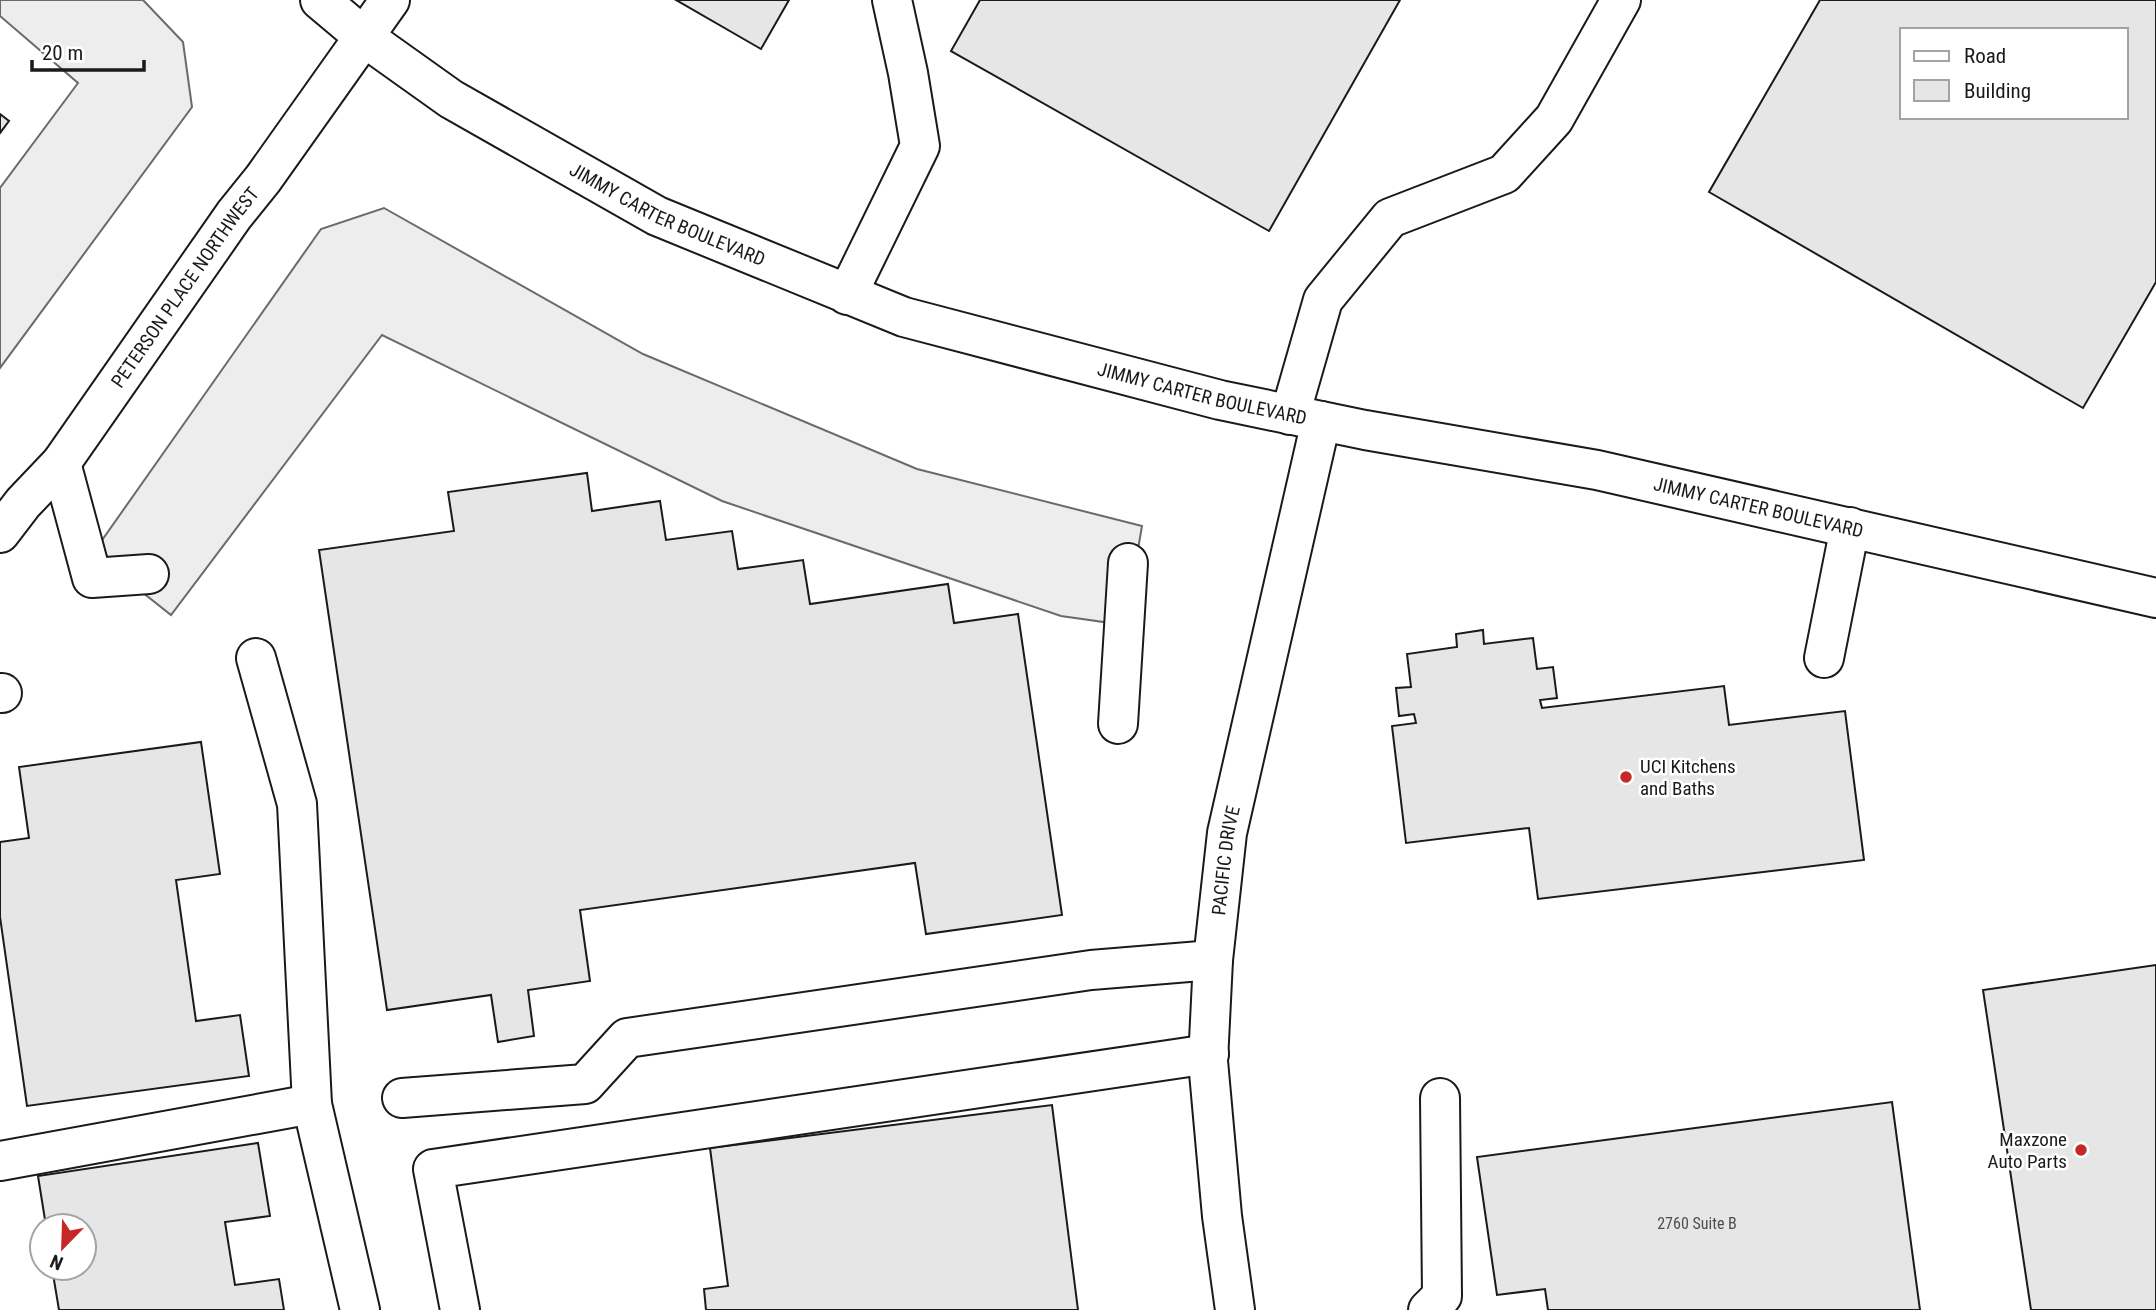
<svg xmlns="http://www.w3.org/2000/svg" width="2156" height="1310" font-family="'Roboto Condensed',sans-serif">
  <style>
    .parking { fill: #ededed; stroke: #6a6a6a; stroke-width: 2 }
    .building { fill: #e6e6e6; stroke: #1a1a1a; stroke-width: 2; fill-rule: evenodd }
    .lines { fill: none; stroke-linecap: round; stroke-linejoin: round }
    .minor-casing { stroke: #1a1a1a; stroke-width: 42 }
    .major-casing { stroke: #1a1a1a; stroke-width: 42 }
    .minor { stroke: #fff; stroke-width: 38 }
    .major { stroke: #fff; stroke-width: 38 }
    .poi-dot { fill: #c62828; stroke: #fff; stroke-width: 2.5 }
    .labels { text-anchor: middle; dominant-baseline: central; stroke-width: 5; stroke-linejoin: round; paint-order: stroke }
    .number-label { font-size: 16px; fill: #4d4d4d }
    .street-label { font-size: 19px; fill: #1a1a1a; stroke: #fff }
    .poi-label { font-size: 19px; fill: #1a1a1a; stroke: #fff; text-anchor: start }
  </style>
  <rect width="100%" height="100%" fill="#fff"/>
  <!-- parking -->
  <g class="parking">
    <path d="M0 0H143L183 42 192 107 0 368V188L78 83 0 16Z"/>
    <path d="M384 208 643 354 917 469 1142 526 1125 625 1061 616 722 501 382 335 171 615 93 553 321 229Z"/>
  </g>
  <!-- building -->
  <g class="building">
    <path d="M676 0H789L761 49Z"/>
    <path d="M980 0H1400L1269 231 951 51Z"/>
    <path d="M1820 0H2156V282L2083 408 1709 192ZM1902 30H2126V117H1902Z"/>
    <path d="M0 114 9 121 0 133Z"/>
    <path d="M587 473 592 511 660 501 666 540 732 531 738 569 803 560 810 604 948 584 954 623 1018 614 1062 915 926 934 915 863 580 910 590 981 528 990 534 1036 498 1042 491 995 387 1010 319 550 454 531 448 492Z"/>
    <path d="M1483 630 1484 644 1533 638 1537 669 1553 667 1557 698 1540 700 1542 708 1724 686 1729 725 1845 711 1864 860 1538 899 1529 828 1406 843 1392 726 1416 723 1414 714 1399 716 1396 688 1411 687 1407 654 1457 647 1456 634Z"/>
    <path d="M201 742 220 874 176 880 196 1021 240 1015 249 1076 27 1106 0 917V842L29 838 19 767Z"/>
    <path d="M2156 965V1310H2031L1983 990Z"/>
    <path d="M1892 1102 1920 1310H1548L1545 1289 1497 1295 1477 1157Z"/>
    <path d="M1052 1105 1078 1310H706L704 1289 728 1286 710 1148Z"/>
    <path d="M258 1143 270 1216 225 1222 235 1285 279 1279 284 1310H59L52 1268H84V1226H46L38 1176Z"/>
  </g>
  <g class="lines">
    <defs>
      <g id="minor">
        <path d="M847 295 920 146 908 73 892 0"/>
        <path d="M1290 415 1323 300 1390 218 1504 174 1554 119 1621 0"/>
        <path d="M61 463 92 578 149 574"/>
        <path id="s1" d="M0 533 23 503 61 463 234 215 263 179 390 0"/>
        <path d="M256 658 297 804 312 1104 360 1310"/>
        <path d="M1824 658 1850 527"/>
        <path d="M0 693H2"/>
        <path d="M1118 724 1128 563"/>
        <path d="M402 1098 585 1084 627 1038 1091 970 1213 960"/>
        <path d="M0 1161 312 1104"/>
        <path d="M460 1310 433 1169 1209 1054"/>
        <path id="s2" d="M1235 1310 1222 1216 1208 1061 1213 960 1227 833 1321 421"/>
        <path d="M1428 1310 1442 1296 1440 1098"/>
      </g>
      <g id="major">
        <path id="s3" d="M320 0 364 37 451 99 657 216 904 317 1220 400 1365 430 1597 470 2156 598"/>
      </g>
    </defs>
    <!-- minor casing -->
    <use href="#minor" class="minor-casing"/>
    <!-- major casing -->
    <use href="#major" class="major-casing"/>
    <!-- minor -->
    <use href="#minor" class="minor"/>
    <!-- major -->
    <use href="#major" class="major"/>
  </g>
  <!-- markers -->
  <g class="poi-dot">
    <circle cx="1626" cy="777" r="7"/>
    <circle cx="2081" cy="1150" r="7"/>
  </g>
  <g class="labels">
    <!-- number labels -->
    <g class="number-label">
      <text x="1697" y="1223">2760 Suite B</text>
    </g>
    <!-- street labels -->
    <g class="street-label">
      <text stroke="none"><textPath href="#s3" startOffset="410">JIMMY CARTER BOULEVARD</textPath></text>
      <text stroke="none"><textPath href="#s1" startOffset="308">PETERSON PLACE NORTHWEST</textPath></text>
      <text stroke="none"><textPath href="#s3" startOffset="976">JIMMY CARTER BOULEVARD</textPath></text>
      <text stroke="none"><textPath href="#s3" startOffset="1544">JIMMY CARTER BOULEVARD</textPath></text>
      <text stroke="none"><textPath href="#s2" startOffset="452">PACIFIC DRIVE</textPath></text>
    </g>
    <!-- poi labels -->
    <g class="poi-label">
      <text x="1640" y="766">UCI Kitchens<tspan x="1640" dy="22">and Baths</tspan></text>
      <text x="2067" y="1139" text-anchor="end">Maxzone<tspan x="2067" dy="22">Auto Parts</tspan></text>
    </g>
  </g>
  <!-- legend -->
  <rect x="1900" y="28" width="228" height="91" fill="#ffffff" stroke="#a3a3a3" stroke-width="2"/>
  <rect x="1914" y="51" width="35" height="10" fill="#ffffff" stroke="#a3a3a3" stroke-width="2"/>
  <text x="1964" y="63" font-size="21" fill="#1a1a1a">Road</text>
  <rect x="1914" y="80" width="35" height="21" fill="#e6e6e6" stroke="#a3a3a3" stroke-width="2"/>
  <text x="1964" y="98" font-size="21" fill="#1a1a1a">Building</text>
  <!-- north arrow -->
  <g transform="translate(63 1247) rotate(203)"><circle r="33" fill="#ffffff" stroke="#a3a3a3" stroke-width="2"/>
  <path d="M0-5L12 26L0 18L-12 26Z" fill="#c62828"/>
  <text y="-10" font-size="19" font-weight="bold" text-anchor="middle" fill="#1a1a1a">N</text>
  </g>
  <!-- scale -->
  <path d="M32 60v10h112v-10" fill="none" stroke="#1a1a1a" stroke-width="3.5"/>
  <text x="42" y="60" font-size="21" fill="#1a1a1a" stroke="#ffffff" stroke-width="5" paint-order="stroke">20 m</text>
</svg>
